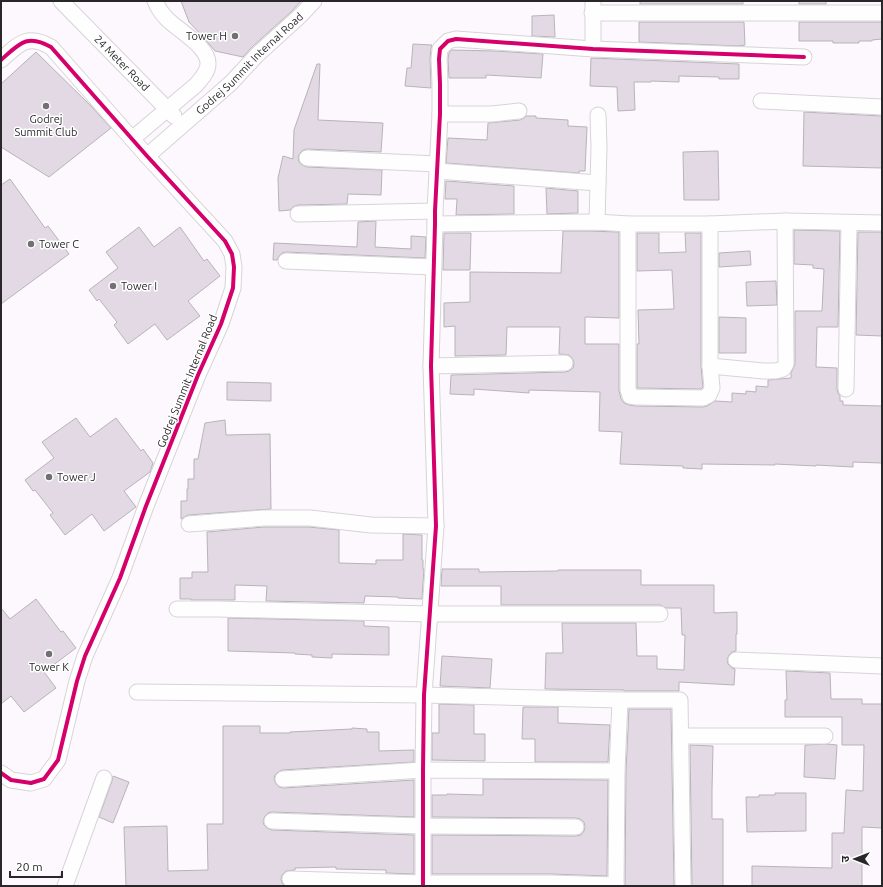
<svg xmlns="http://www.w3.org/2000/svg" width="883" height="887" font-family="Ubuntu,'Noto Sans Devanagari',sans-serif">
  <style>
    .building { fill: #e2d9e5; stroke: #b7b4b8 }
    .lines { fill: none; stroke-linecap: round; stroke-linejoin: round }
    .street-casing { stroke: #d7d4d8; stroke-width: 17 }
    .street { stroke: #fffeff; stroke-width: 15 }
    .cycleway-casing { stroke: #fff; stroke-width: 6 }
    .cycleway { stroke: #d6006c; stroke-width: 4 }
    .poi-dot { fill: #737074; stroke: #fff; stroke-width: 1.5 }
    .labels { text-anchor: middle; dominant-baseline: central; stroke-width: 3; stroke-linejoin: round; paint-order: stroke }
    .poi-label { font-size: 11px; fill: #29272a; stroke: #fff; text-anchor: start }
    .street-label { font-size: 11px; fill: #29272a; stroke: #fff }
  </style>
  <rect width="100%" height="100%" fill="#fcf8fd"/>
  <!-- building -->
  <g class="building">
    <path d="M181 1H301L292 11 251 48 243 57 215 51 205 39 189 22Z"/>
    <rect x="640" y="1" width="103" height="3"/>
    <rect x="799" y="1" width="27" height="3"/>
    <path d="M554 15 555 37 532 36V16Z"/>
    <path d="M639 22H744L745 45 739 46 639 42Z"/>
    <path d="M799 22H882V39L872 40V41H859V43H833V41H799Z"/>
    <path d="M413 44 432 45 431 48 430 58 431 88 405 86 407 68H411Z"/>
    <path d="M451 50 495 51 543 54 541 78 486 75V78H449L448 59 449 53Z"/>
    <path d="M36 52 91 106 111 128 49 177 1 147V84Z"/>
    <path d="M591 58 739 64V79H719V77L679 76V82L651 81V82H634L635 110 618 111 617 87 590 86Z"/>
    <path d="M317 64H320L318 120 383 123 381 152 307 149 303 150 300 153 298 157 299 162 302 165 307 167 382 170 381 195 348 194 347 204 298 205 293 207 290 210 279 211 278 178 283 156 293 159 294 130Z"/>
    <path d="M804 112 882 116V168L803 166Z"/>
    <path d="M526 116H536V118L568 120V126L587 127 585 171H579V173L446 163 448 138 487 140 488 123 520 120 524 118Z"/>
    <path d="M718 151 719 200H684L683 152Z"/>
    <path d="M10 179 45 228 48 226 69 254 1 304V185Z"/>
    <path d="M446 181 514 186V214L456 215 457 199H445Z"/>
    <path d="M546 188 578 191V213L547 214Z"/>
    <path d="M376 221 375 247 411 249V236L426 237 425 258 286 252 282 253 279 256 277 260H273L274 243 357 247 358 222Z"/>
    <path d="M139 227 154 247 180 227 204 261 207 259 220 276 188 301 200 316 193 321 167 340 155 324 128 344 114 325 117 322 99 299 97 301 89 290 118 268 106 252Z"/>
    <path d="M794 230 840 231 838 327H817L816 367 837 368V389L838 393 840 396V401H843V405L882 406V463L853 462V467L816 465V466L775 464V465L702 464V469L683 468V466L620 464 622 432 599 431 600 392 529 390V393L474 389V395L450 394 451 375 565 372 569 371 573 368 574 363 572 358 569 355 559 354 560 327H507L506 355 455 356V326L444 327V303L470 302V272L561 273 563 231H587L619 232V318L585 317V344H619V390L621 399 624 403 629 405 636 406 703 407 707 406 715 401 732 402V393L746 394V391L756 392V386L768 387V380L791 378V373L795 364V311H822L824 269 813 268V265L794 264Z"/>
    <path d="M858 232H882V336L856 335Z"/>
    <path d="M444 233H471L470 270H443Z"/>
    <path d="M637 233H659V253L686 252 685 233H701V366L703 387 701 389 637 388V344H639L638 310 674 309 672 270 637 271Z"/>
    <path d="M750 251 751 265 719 267V253Z"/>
    <path d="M776 281 777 305 747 306 746 282Z"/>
    <path d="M719 317 746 318V353H719Z"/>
    <path d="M227 382 271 383V401L227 400Z"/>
    <path d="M76 418 90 437 116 418 141 451 143 449 153 463 150 472 124 491 136 507 104 531 92 514 65 535 50 515 53 513 35 490 33 491 25 480 54 458 42 442Z"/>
    <path d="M225 420 226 435 270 434 271 509 188 515 181 519V501H187V489H188V479H194V459H198L205 423Z"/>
    <path d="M264 527H309L339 530V563L376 564V560H403V534L422 535V560H423V569H424L422 599 398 598V597L365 596 364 603 266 601 267 586 235 585V600H191V599H180V578H192V572H208L207 532Z"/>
    <path d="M442 569H479V572L558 571V570H641V585H714V613L737 612V634H736V651L732 652 729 655 727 660 728 664 732 668 735 669 734 685 679 682V691H624V690L545 689 546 653H563L562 623H636L637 656H657V669L684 670 685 635H682L681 608H666L660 605H501V586H441Z"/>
    <path d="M36 599 61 632 63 631 76 648 44 672 56 688 24 712 11 696 1 704V608L10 619Z"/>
    <path d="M228 618 364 621V626L389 627V655L332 654V658L312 657V655L295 654V653L228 651Z"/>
    <path d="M442 656 492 659 490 688 440 686Z"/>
    <path d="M786 671 830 673 831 699H862V704H882V828L862 827V886H752V866L832 868V833H844L846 790 863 791 864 745H842V717H785V700H787Z"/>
    <path d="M439 704 474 705V734H485V761L432 760V733H439Z"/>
    <path d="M523 707H558V723L610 725 608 762H535V739H522Z"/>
    <path d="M629 709H671L674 886H625L626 771Z"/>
    <path d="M223 726H260V733H290V732L352 729V728L367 729V732H379V751L414 750V762L282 770 278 772 275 775 274 779 276 784 279 787 284 788 414 780V817L272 812 268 813 265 816 263 821 264 825 267 828 272 830 414 835V874L386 873V870L336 869V867L295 868V870L286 871 282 875 281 879 282 883 285 886H126L124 827 167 826 168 871 208 870 207 824H223Z"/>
    <path d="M827 744 837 745 835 779 804 777 805 745Z"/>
    <path d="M690 745 713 746 712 790V819H723V886H692Z"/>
    <path d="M113 776 129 782 113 823 99 817 112 781Z"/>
    <path d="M483 779 608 780 607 876 551 874H432V835L576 836 581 835 584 831 585 827 584 822 580 819 576 818 432 817V795H447V794L483 795Z"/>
    <path d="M775 793H806V831L747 832 746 797H759V795H775Z"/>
  </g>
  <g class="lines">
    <defs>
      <g id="street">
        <path id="s1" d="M61 1 174 116"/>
        <path d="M592 13H882"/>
        <path d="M593 49V1"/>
        <path d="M1 60C19 44 27 33 51 47L147 156 225 241 232 254 234 267 233 288 221 324 198 375 146 506 120 578 85 656 77 681 58 760 44 779 31 783 11 780 1 773"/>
        <path d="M761 101 882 107"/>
        <path d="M440 114H492L519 111"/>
        <path d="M132 139 196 85C201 79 208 72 208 64 209 47 178 30 167 19 162 14 158 8 155 1"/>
        <path id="s2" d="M147 156 231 83 257 55 301 15 314 1"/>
        <path d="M307 158 437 164"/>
        <path d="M437 171 598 183"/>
        <path d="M298 214 435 211"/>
        <path d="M597 222 599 147 598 115"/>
        <path d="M435 224 597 222 628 224H710L785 221 882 223"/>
        <path d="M628 224V390L630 396 636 397 703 398 709 395 712 388 710 366V224"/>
        <path d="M286 261 433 267"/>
        <path d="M431 366 565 363"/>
        <path d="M710 366 764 371H775L783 369 786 364 785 221"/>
        <path d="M846 389 849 223"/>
        <path d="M189 524 264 518H310L371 525 436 526"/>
        <path d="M177 609H217L430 614H660"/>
        <path d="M736 660 882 666"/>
        <path d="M137 692 424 695 620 700H680L683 886"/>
        <path d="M681 736H825"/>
        <path d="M283 779 423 770 617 771"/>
        <path d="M272 821 423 826 576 827"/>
        <path d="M290 879 423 883H551L616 885"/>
        <path d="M65 886 104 778"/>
        <path d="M423 886V770L424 695 436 526 431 366 435 224V211L440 114V84L439 59 440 49 448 41 456 39 593 49 804 57"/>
        <path d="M616 886 617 771 620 700"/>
      </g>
    </defs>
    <!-- street casing -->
    <use href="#street" class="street-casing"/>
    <!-- street -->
    <use href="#street" class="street"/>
    <defs>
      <g id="cycleway">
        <path d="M1 60C19 44 27 33 51 47L147 156 225 241 232 254 234 267 233 288 221 324 198 375 146 506 120 578 85 656 77 681 58 760 44 779 31 783 11 780 1 773"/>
        <path d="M423 886V770L424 695 436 526 431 366 435 224V211L440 114V84L439 59 440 49 448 41 456 39 593 49 804 57"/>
      </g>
    </defs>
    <!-- cycleway casing -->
    <use href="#cycleway" class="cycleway-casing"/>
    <!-- cycleway -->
    <use href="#cycleway" class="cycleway"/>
  </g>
  <!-- markers -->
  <g class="poi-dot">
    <circle cx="235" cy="36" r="4"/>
    <circle cx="46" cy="106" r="4"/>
    <circle cx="31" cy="244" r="4"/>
    <circle cx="113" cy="286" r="4"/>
    <circle cx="49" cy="477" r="4"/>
    <circle cx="49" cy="654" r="4"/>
  </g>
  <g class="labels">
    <!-- poi labels -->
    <g class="poi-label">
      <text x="227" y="36" text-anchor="end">Tower H</text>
      <text x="46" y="119" text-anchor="middle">Godrej<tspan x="46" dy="13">Summit Club</tspan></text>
      <text x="39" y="244">Tower C</text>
      <text x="121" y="286">Tower I</text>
      <text x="57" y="477">Tower J</text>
      <text x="49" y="667" text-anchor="middle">Tower K</text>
    </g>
    <!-- street labels -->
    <g class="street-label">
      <text stroke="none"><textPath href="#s1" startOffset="87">24 Meter Road</textPath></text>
      <text stroke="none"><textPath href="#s2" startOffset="138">Godrej Summit Internal Road</textPath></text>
      <text transform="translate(187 381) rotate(-68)">Godrej Summit Internal Road</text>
    </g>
  </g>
  <!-- border -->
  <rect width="883" height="887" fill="none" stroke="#29272a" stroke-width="4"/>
  <!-- north arrow -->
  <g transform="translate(855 859) rotate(270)" stroke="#ffffff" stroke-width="3" paint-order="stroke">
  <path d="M0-3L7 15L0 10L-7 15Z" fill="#29272a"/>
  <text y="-6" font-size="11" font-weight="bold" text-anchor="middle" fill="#29272a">उ</text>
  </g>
  <!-- scale -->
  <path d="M10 871v6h52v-6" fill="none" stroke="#29272a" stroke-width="2"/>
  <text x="16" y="871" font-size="12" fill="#29272a" stroke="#ffffff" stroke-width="3" paint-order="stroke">20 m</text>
</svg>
